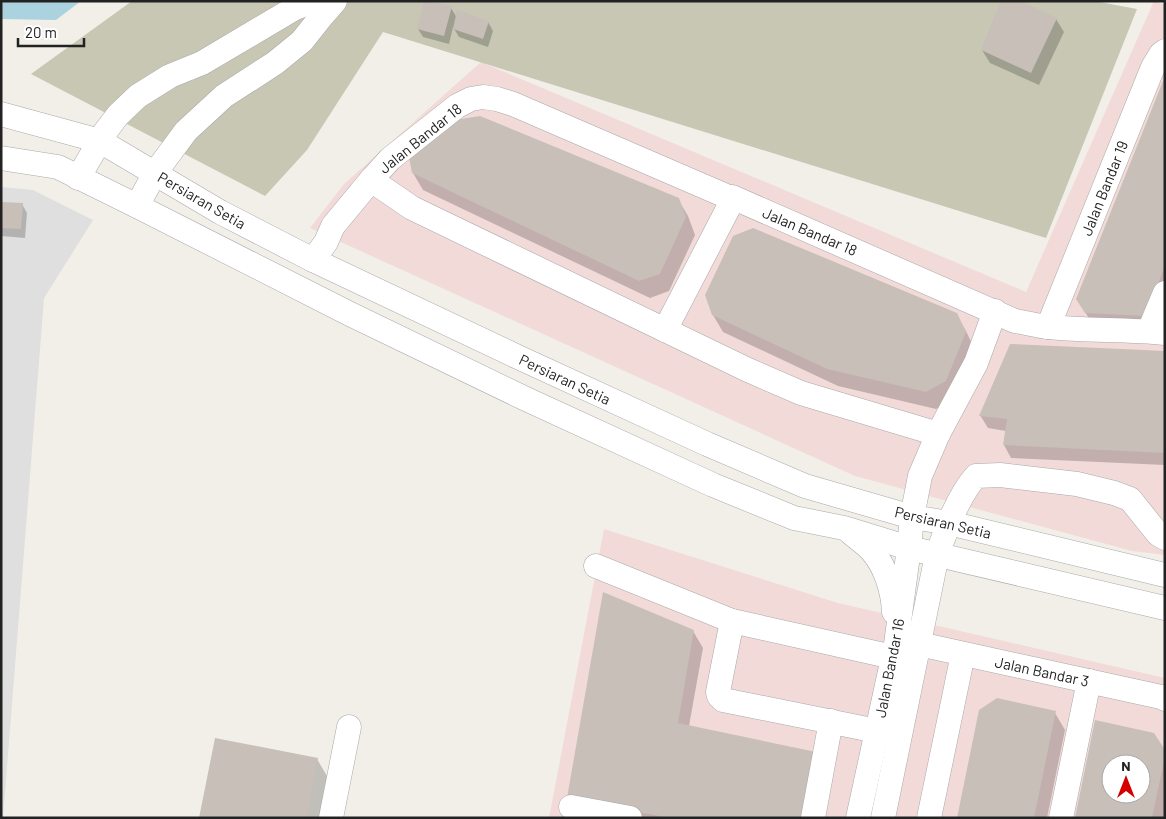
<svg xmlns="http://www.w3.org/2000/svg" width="1166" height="819" font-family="Barlow,sans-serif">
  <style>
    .residential { fill: #e0dfdf }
    .commercial { fill: #f2dad9; fill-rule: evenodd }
    .construction { fill: #c7c7b4 }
    .water { fill: #aad3df }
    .shadow { fill: #0003; fill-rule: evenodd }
    .building { fill: #c7bfb8; fill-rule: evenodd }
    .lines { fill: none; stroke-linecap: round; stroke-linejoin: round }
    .minor-casing { stroke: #a9a9a9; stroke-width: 25 }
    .minor { stroke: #fff; stroke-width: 24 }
    .labels { text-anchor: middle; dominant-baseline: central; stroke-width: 4; stroke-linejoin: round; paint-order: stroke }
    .street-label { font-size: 15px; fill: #222; stroke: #fff }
  </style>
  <rect width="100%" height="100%" fill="#f2efe9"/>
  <!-- residential -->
  <path class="residential" d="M1 187 33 190 93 220 44 298 3 818H1Z"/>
  <!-- commercial -->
  <g class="commercial">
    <path d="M1154 1 1165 5V555L1132 551 855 476 310 228 344 184 481 62 1026 292Z"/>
    <path d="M604 529 838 603 1165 678V818H549ZM1111 764H1141V794H1111Z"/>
  </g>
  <!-- construction -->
  <path class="construction" d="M132 1H1094L1137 9 1046 238 383 32 307 150 265 196 31 74Z"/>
  <!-- water -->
  <path class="water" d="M1 1H81L56 20 1 19Z"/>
  <!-- shadow -->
  <g class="shadow">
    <path d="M451 8 457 18 488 22 493 31 488 47 459 37 453 27 449 44 423 37 418 29Z"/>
    <path d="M1056 19 1064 32 1039 85 990 63 982 50Z"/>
    <path d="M1165 78V297L1153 328 1094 326 1085 312Z"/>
    <path d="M413 173 678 199 688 216 695 235 669 291 650 298 423 190Z"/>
    <path d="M1 203 22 204 27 213 25 238 1 236Z"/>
    <path d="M956 314 966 331 975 350 956 398 936 409 838 386 723 332 713 315Z"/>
    <path d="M1165 352V465L1011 458 1004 445 1006 431 988 428 980 415Z"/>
    <path d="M693 631 703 648 689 726 816 818H593Z"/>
    <path d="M1055 713 1065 730 1047 818H958Z"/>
    <path d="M1096 722 1165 752V818H1076ZM1111 764H1141V794H1111Z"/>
    <path d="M317 759 327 776 319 818H201Z"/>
  </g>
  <!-- building -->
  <g class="building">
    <path d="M424 1 452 6 444 36 417 29Z"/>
    <path d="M1001 1H1020L1057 18 1031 73 981 50Z"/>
    <path d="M457 10 489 21 483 39 453 29Z"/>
    <path d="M1165 76V266L1145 316 1085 313 1076 299Z"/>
    <path d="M480 116 679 198 686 217 660 274 639 281 412 173 409 157 455 120Z"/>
    <path d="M1 202 23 203 21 229 1 228Z"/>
    <path d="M753 228 957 313 966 332 946 381 926 392 827 369 712 315 705 295 733 236Z"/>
    <path d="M1010 344 1165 351V453L1003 445 1007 419 979 416Z"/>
    <path d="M603 592 694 630 678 723 816 752 804 818H669L567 798Z"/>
    <path d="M997 698 1056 711 1034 818H957L979 710Z"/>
    <path d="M1095 720 1154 733 1165 750V757L1152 818H1075ZM1111 764H1141V794H1111Z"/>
    <path d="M215 738 318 758 306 818H199Z"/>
  </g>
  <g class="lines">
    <defs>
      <g id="minor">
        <path d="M1 114 100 141 220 212 313 260 520 358 707 444 805 486 912 517 949 523 1165 575"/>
        <path d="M1 158 58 167 137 206 350 314 526 399 713 485 794 518 844 528 909 548 1165 608"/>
        <path d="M78 178 105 132 118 115 138 96 170 76 202 63 295 8 313 1"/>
        <path d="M137 206 155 173 186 131 224 96 275 63 302 41 321 17 335 1"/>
        <path d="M313 260 326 242 333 226 371 180"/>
        <path d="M1048 327 1153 67 1161 54 1165 51"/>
        <path d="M665 330 733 199"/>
        <path d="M1149 331 1165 293"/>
        <path d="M938 434 801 393 748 370 412 208 371 180 390 159 457 106 471 99 483 97 497 99 513 104 733 199 732 197 1015 321C1027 323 1038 326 1049 327 1088 331 1126 329 1165 333"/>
        <path d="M851 533C858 539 866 544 872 551 886 567 893 591 894 612"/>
        <path d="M596 566 732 621 893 657"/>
        <path d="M732 621 718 692 719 696 723 700 877 731"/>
        <path d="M919 644 1161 697 1165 699"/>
        <path d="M571 807 630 818"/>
        <path d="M331 818 349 727"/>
        <path d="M813 818 831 721"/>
        <path d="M858 818 896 644 909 548 912 517 920 476 938 434 976 363 995 311"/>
        <path d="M883 818 937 555C946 530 958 496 976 476L1000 475 1077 484 1114 493 1130 499 1158 534 1165 538"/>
        <path d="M929 818 963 654"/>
        <path d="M1061 818 1089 681"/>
      </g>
    </defs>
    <!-- minor casing -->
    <use href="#minor" class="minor-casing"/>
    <!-- minor -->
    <use href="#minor" class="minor"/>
  </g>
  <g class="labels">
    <!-- street labels -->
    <g class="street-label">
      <text transform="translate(420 138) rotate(-39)">Jalan Bandar 18</text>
      <text transform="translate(1104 188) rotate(-68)">Jalan Bandar 19</text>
      <text transform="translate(202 200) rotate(30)">Persiaran Setia</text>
      <text transform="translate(810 231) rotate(23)">Jalan Bandar 18</text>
      <text transform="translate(565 379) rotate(25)">Persiaran Setia</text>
      <text transform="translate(943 522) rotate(13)">Persiaran Setia</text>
      <text transform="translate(889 668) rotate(-79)">Jalan Bandar 16</text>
      <text transform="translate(1042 671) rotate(12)">Jalan Bandar 3</text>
    </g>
  </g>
  <!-- border -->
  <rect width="1166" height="819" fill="none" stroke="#222222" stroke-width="5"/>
  <!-- north arrow -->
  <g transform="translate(1126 779)"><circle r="24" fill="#ffffff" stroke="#a7a7a7"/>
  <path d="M0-4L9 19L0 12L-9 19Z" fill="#d40000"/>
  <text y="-8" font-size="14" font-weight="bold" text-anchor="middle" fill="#222222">N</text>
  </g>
  <!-- scale -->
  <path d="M18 38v8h66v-8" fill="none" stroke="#222222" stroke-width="2.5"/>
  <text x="25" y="38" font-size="15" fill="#222222" stroke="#ffffff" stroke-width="4" paint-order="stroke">20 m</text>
</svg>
